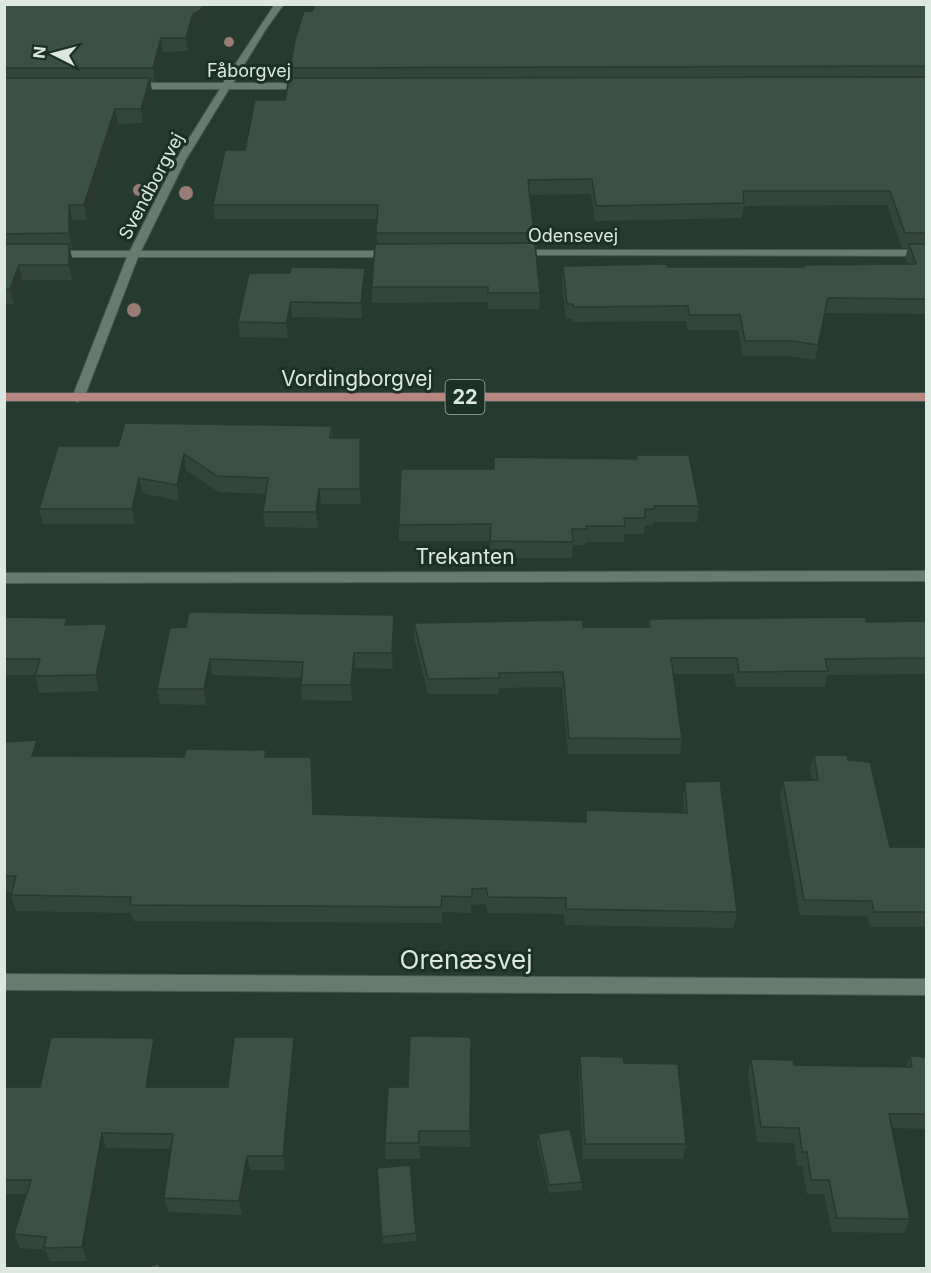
<svg xmlns="http://www.w3.org/2000/svg" width="931" height="1273" font-family="Inter,sans-serif">
  <style>
    .lines { fill: none; stroke-linecap: round; stroke-linejoin: round }
    .street-casing { stroke: #475950; stroke-width: 2 }
    .primary-casing { stroke: #475950; stroke-width: 2 }
    .street { fill: #657c6f; fill-rule: evenodd }
    .primary { fill: #b88680; fill-rule: evenodd }
    .tree { fill: #987c75 }
    .wall { fill: #33463b }
    .shaded-wall { fill: #293930 }
    .building { fill: #3b5145; stroke: #293930; stroke-width: 1.5 }
    .labels { text-anchor: middle; dominant-baseline: central; stroke-width: 6; stroke-linejoin: round; paint-order: stroke }
    .far-street-label { font-size: 18px; fill: #dbe7e0; stroke: #1c3126 }
    .shield { fill: #1c3126; stroke: #a2b0a8; stroke-width: 1.5 }
    .shield-label { font-size: 20px; font-weight: bold; fill: #dbe7e0 }
    .street-label { font-size: 21px; fill: #dbe7e0; stroke: #1c3126 }
    .near-street-label { font-size: 26px; fill: #dbe7e0; stroke: #1c3126 }
  </style>
  <rect width="100%" height="100%" fill="#263b30"/>
  <g class="lines">
    <defs>
      <g id="street">
        <path d="M275 4H284L266 29 233 83H307L312 86 307 89H229L185 161 141 251H394L400 254 394 257H138L84 398 78 402 74 401 72 398 127 257H52L46 254 52 251H130L175 161 220 89H130L125 86 130 83H223Z"/>
        <path d="M517 250H926V256L513 255 511 253Z"/>
        <path d="M926 571V581L4 583V573Z"/>
        <path d="M4 974 926 979V995L4 990Z"/>
      </g>
      <rect id="primary" x="4" y="393" width="922" height="8"/>
    </defs>
    <!-- street casing -->
    <use href="#street" class="street-casing"/>
    <!-- primary casing -->
    <use href="#primary" class="primary-casing"/>
    <!-- street -->
    <use href="#street" class="street"/>
    <!-- primary -->
    <use href="#primary" class="primary"/>
  </g>
  <!-- trees -->
  <g class="tree">
    <circle cx="229" cy="42" r="5"/>
    <circle cx="139" cy="190" r="6"/>
    <circle cx="186" cy="193" r="7"/>
    <circle cx="134" cy="310" r="7"/>
  </g>
  <!-- wall -->
  <g class="wall">
    <path d="M4 4 203 23 194 27 188 51 163 52 155 82H150L152 92 143 123 118 124 87 220H72V248H70L72 259V280H22L14 304H4Z"/>
    <path d="M927 4V314L825 313 815 360 789 356H743L738 330H688L686 321 572 322V319H566L562 281 563 266 803 267V265L908 264 905 258 908 248H902L887 205 744 206 742 218 595 221 591 194 530 195 534 233 533 243 540 293 539 309H488V302L372 303V287L377 244V219H215L213 205 245 150 285 100 291 78 290 68Z"/>
    <path d="M365 268 366 282 362 318 292 317 288 338 240 337 238 322 290 273Z"/>
    <path d="M332 426 333 438 360 453 361 504H321L318 528 265 527 263 512 266 494 219 492 186 470 179 501 142 493 135 524H43L39 509 118 446Z"/>
    <path d="M636 455 699 506 697 522H653V525H645L644 534H625L624 542H586L585 545H573L572 558H490V541H399V525L494 469 636 459Z"/>
    <path d="M4 617 69 625 107 624 110 640 99 691 39 693 35 675H4Z"/>
    <path d="M649 619 866 622 927 621V674L827 675 825 687H736L734 674H673L682 739 680 754H568L562 687 499 688 498 694H428L414 638V623L583 627H648Z"/>
    <path d="M170 628 395 630 393 669 355 668 352 701 302 700 301 685 302 678 212 675 206 705 160 704 157 689Z"/>
    <path d="M4 742 41 756 184 757 266 750 267 757 313 774 314 814 585 822 586 810 684 813 683 798 685 782 737 912 733 928 565 925 564 914 488 913 486 904 471 905V913L442 912V923L134 921 131 913 16 911 11 895 12 892H4Z"/>
    <path d="M814 755 848 760 890 847H927V927H870L867 916 800 915 780 796 783 781 812 780 810 770Z"/>
    <path d="M471 1037 470 1147 419 1146 420 1159H386L385 1143 408 1087Z"/>
    <path d="M154 1038 158 1053 152 1087H228L296 1052 285 1170H250L242 1215 168 1212 164 1198 171 1149 106 1148 87 1261H50L45 1250 20 1248 14 1234 26 1194H4V1087H40Z"/>
    <path d="M580 1056 624 1063 686 1144 683 1159H583L579 1072Z"/>
    <path d="M910 1056 927 1057V1129L892 1128 910 1219 904 1233 832 1232 824 1194H807L802 1166H797L794 1143 757 1142 748 1074 751 1059 794 1065 906 1067Z"/>
    <path d="M538 1134 582 1182V1190L549 1193 537 1142Z"/>
    <path d="M377 1168 416 1233V1241L383 1244Z"/>
  </g>
  <!-- shaded-wall -->
  <g class="shaded-wall">
    <path d="M203 4H209L203 23 194 27 188 51 186 38 193 14Z"/>
    <path d="M161 38 163 52 155 82 153 68Z"/>
    <path d="M150 78 152 92 143 123 141 109Z"/>
    <path d="M115 109 118 124 87 220 84 205Z"/>
    <path d="M69 205 72 220V248L69 233Z"/>
    <path d="M69 244 72 259V280L69 265Z"/>
    <path d="M19 265 22 280 14 304 10 289Z"/>
    <path d="M365 268 366 282 362 318 361 303Z"/>
    <path d="M291 302 292 317 288 338 286 323Z"/>
    <path d="M360 438V453L361 504 360 489Z"/>
    <path d="M184 454 186 470 179 501 177 485Z"/>
    <path d="M139 478 142 493 135 524 132 509Z"/>
    <path d="M319 489 321 504 318 528 316 512Z"/>
    <path d="M394 615 395 630 393 669 392 653Z"/>
    <path d="M107 624 110 640 99 691 96 675Z"/>
    <path d="M354 653 355 668 352 701 351 685Z"/>
    <path d="M210 659 212 675 206 705 204 689Z"/>
    <path d="M37 740 42 757 32 756Z"/>
    <path d="M311 757 313 774 315 831 313 814Z"/>
    <path d="M294 1037 296 1052 285 1170 283 1156Z"/>
    <path d="M154 1038 158 1053 150 1102 146 1087Z"/>
    <path d="M102 1133 106 1148 87 1261 82 1247Z"/>
    <path d="M247 1156 250 1170 242 1215 239 1201Z"/>
  </g>
  <!-- building -->
  <g class="building">
    <path d="M4 4H203L201 10 193 14 186 38H161L153 68H4Z"/>
    <path d="M316 4H927V66L290 68 295 40 304 11H312Z"/>
    <path d="M927 77V233H905L890 191H743L744 203 596 206 592 179 528 180 534 233H376L378 205H213L225 150H245L255 100H285L289 78Z"/>
    <path d="M4 78H150L141 109H115L84 205H69V233L4 234Z"/>
    <path d="M535 243 540 293H488V287H372L375 244Z"/>
    <path d="M4 244H69V265H19L10 289H4Z"/>
    <path d="M909 244H927V299L828 298 818 345 792 341H745L740 315H689L688 306 573 307V304H567L563 266 667 264 668 267H804L803 265 916 264Z"/>
    <path d="M291 267 365 268 361 303 291 302 286 323 238 322 249 273H290Z"/>
    <path d="M125 423 332 426 330 438H360V489H319L316 512H263L268 478 217 476 184 454 177 485 139 478 132 509H39L58 446H118Z"/>
    <path d="M636 455H689L699 506H654V509H645V518H624L625 526H586L587 529H572L573 542 490 541 491 524 399 525 401 469H494V457L637 459Z"/>
    <path d="M189 612 394 615 392 653H354L351 685H301L303 662 210 659 204 689H157L170 628 186 627Z"/>
    <path d="M4 617 67 618 65 625 107 624 96 675 35 676 40 659H4Z"/>
    <path d="M865 617 866 622 927 621V658L825 659 828 671 739 672 737 658H671L682 739 569 738 563 672 499 673V678L428 679 414 623 582 620 583 627H650L649 619Z"/>
    <path d="M37 740 32 756 184 757 186 749 266 750 265 757H311L313 814 586 822V810L687 813 685 782 720 781 737 912 566 909V898L488 897 486 888 472 889V897L442 896 441 907 130 905 131 897 11 895 16 876H4V742Z"/>
    <path d="M814 755H847L848 760 870 762 890 847H927V912H874L872 901 804 900 783 781 818 780Z"/>
    <path d="M410 1036 471 1037 470 1131H419V1143H385L388 1087H408Z"/>
    <path d="M51 1037 154 1038 146 1087H228L234 1037H294L283 1156H247L239 1201 164 1198 173 1134 102 1133 82 1247 44 1248 46 1237 14 1234 31 1180H4V1087H40Z"/>
    <path d="M580 1056 623 1057 624 1063 678 1064 686 1144H585Z"/>
    <path d="M910 1056 927 1057V1114H889L910 1219 837 1218 829 1180H811L807 1152H802L799 1128 761 1127 751 1059 793 1060 794 1065 912 1067Z"/>
    <path d="M570 1129 582 1182 549 1185 538 1134Z"/>
    <path d="M410 1165 416 1233 382 1237 377 1168Z"/>
    <path d="M159 1263 160 1269H143Z"/>
  </g>
  <g class="labels">
    <!-- far-street labels -->
    <g class="far-street-label">
      <text x="249" y="70">Fåborgvej</text>
      <text transform="translate(151 186) rotate(-62)">Svendborgvej</text>
      <text x="573" y="235">Odensevej</text>
    </g>
    <!-- shield labels -->
    <rect class="shield" x="445.5" y="380" width="39" height="34" rx="4.5"/>
    <g class="shield-label">
      <text x="465" y="397">22</text>
    </g>
    <!-- street labels -->
    <g class="street-label">
      <text x="357" y="378">Vordingborgvej</text>
      <text x="465" y="556">Trekanten</text>
    </g>
    <!-- near-street labels -->
    <g class="near-street-label">
      <text x="466" y="959">Orenæsvej</text>
    </g>
  </g>
  <!-- border -->
  <rect width="931" height="1273" fill="none" stroke="#dbe7e0" stroke-width="12"/>
  <!-- north arrow -->
  <g transform="translate(54 54) rotate(276)" stroke="#1c3126" stroke-width="4.5" paint-order="stroke">
  <path d="M0-4.5L10 22L0 15L-10 22Z" fill="#dbe7e0"/>
  <text y="-9" font-size="16" font-weight="bold" text-anchor="middle" fill="#dbe7e0">N</text>
  </g>
</svg>
